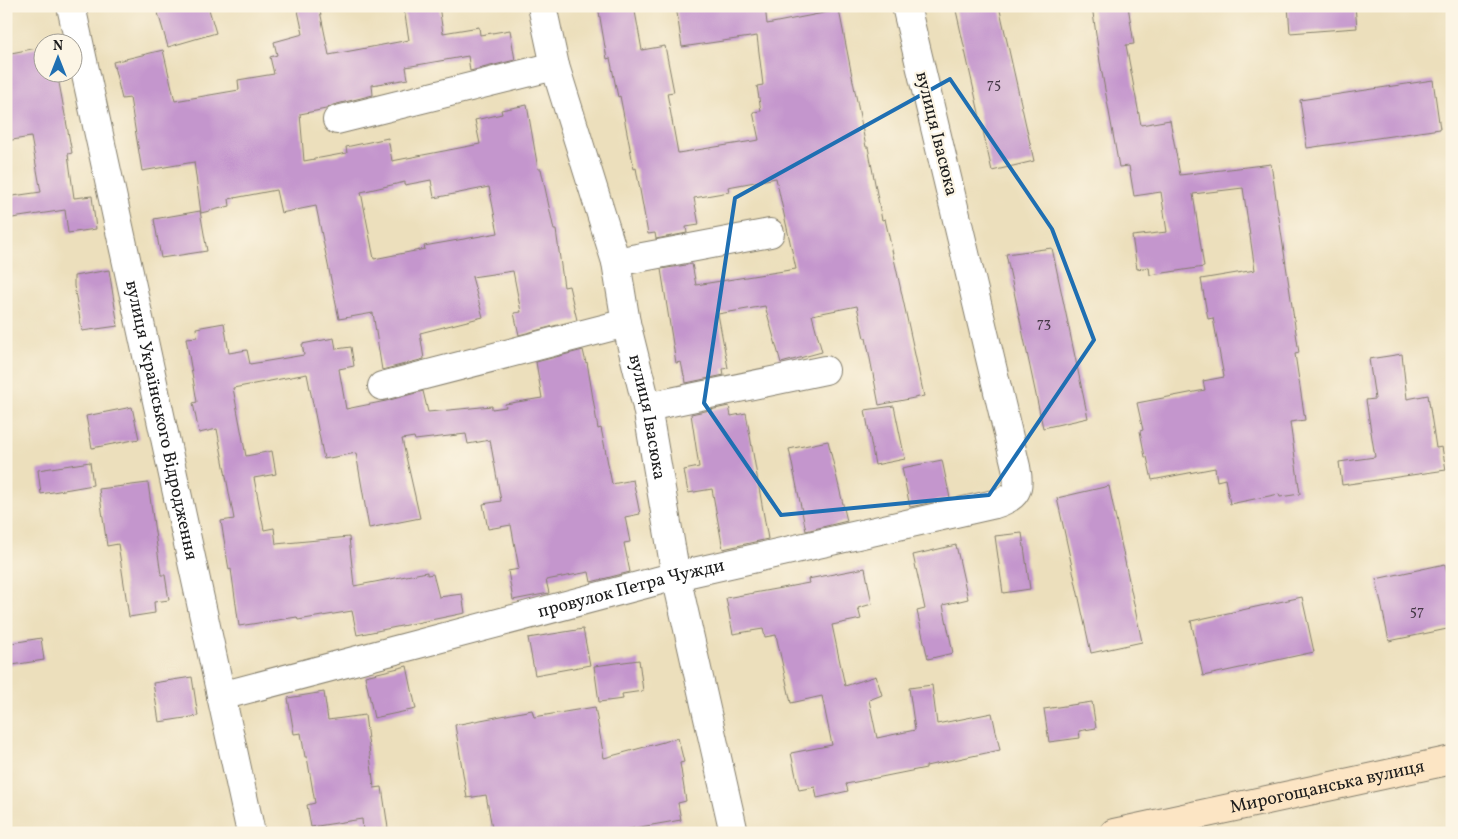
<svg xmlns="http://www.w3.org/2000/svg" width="1458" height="839" font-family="Vollkorn,serif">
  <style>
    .building { fill: #c496cd; fill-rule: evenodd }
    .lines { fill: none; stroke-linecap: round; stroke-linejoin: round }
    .minor-casing { stroke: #847e6c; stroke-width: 30 }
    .secondary-casing { stroke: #847e6c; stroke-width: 30 }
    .minor { stroke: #fff; stroke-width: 28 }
    .secondary { stroke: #fce5c4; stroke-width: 28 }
    .marked { fill: none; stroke: #1f6fb2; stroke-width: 4; stroke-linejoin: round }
    .labels { text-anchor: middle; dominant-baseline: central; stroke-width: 4.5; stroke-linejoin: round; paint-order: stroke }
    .number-label { font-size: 15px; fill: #463a48 }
    .street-label { font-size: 18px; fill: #1c1c1c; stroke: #fcf5e5 }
  </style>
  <rect width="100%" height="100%" fill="#fcf5e5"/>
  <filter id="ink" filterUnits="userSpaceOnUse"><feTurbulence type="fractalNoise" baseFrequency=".02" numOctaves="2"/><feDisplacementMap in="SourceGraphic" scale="10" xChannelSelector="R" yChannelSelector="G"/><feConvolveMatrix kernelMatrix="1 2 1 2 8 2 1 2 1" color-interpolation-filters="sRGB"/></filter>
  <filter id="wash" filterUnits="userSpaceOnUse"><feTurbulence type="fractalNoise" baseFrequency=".0096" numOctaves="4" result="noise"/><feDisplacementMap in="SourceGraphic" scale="20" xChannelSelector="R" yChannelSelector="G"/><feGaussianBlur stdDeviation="1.12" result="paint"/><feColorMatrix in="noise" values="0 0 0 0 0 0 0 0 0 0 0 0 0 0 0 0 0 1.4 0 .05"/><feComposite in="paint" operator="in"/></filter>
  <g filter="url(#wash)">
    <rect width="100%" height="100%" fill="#ecdfbc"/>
    <g id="blocks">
      <!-- building -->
      <g class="building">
        <path d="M156 6H208L216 33 168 47Z"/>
        <path d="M297 6H319L329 55 409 40 404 9 422 6H439L443 33 479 27 480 35 510 30 515 60 470 71 468 56 406 67 408 79 372 85 373 95 333 105 326 109 300 114 304 161 347 153 346 147 388 138 392 161 480 144 475 120 502 114 501 110 527 105 538 169H541L554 230H556L564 287 569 286 577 320 519 335 514 313 521 312 513 271 472 277 483 317 420 333 424 359 382 370 373 313 339 319 316 206 281 213 276 190 229 199 230 206 201 213 194 162 142 171 130 98 122 99 113 62 163 50 175 101 239 90 238 80 274 74 270 57 277 55 274 42 303 34ZM431 180 434 198 489 187 498 233 424 246 425 249 374 259 361 192 405 182V185Z"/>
        <path d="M598 6H634L642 50 665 46 674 92 667 93 678 153 759 140 753 112 761 111 757 86 763 85 757 36 682 47 676 6H765L767 24 839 10 866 147H868L882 220 885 219 895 263 924 396 879 405 866 338H864L857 306 812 315 822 352 781 363 765 306 718 314 728 368 723 369 724 375 686 383 685 376H684L681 362 676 363 661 269 692 264 696 285 796 269 776 178 728 187 729 192 694 198 699 225 686 227 687 233 656 239 655 233 648 234 636 168 634 169 620 96 618 97 610 58 607 59Z"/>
        <path d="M955 6H999L1034 161 992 171Z"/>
        <path d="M1092 6H1128L1134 44 1126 45 1141 125 1170 120 1180 175 1271 164 1299 353 1295 354 1305 420 1290 422 1300 494 1280 497 1279 494 1230 504 1225 479 1217 481 1215 468 1152 480 1147 457H1145L1140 431 1143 430 1137 403 1205 390 1203 381 1224 377 1213 318 1208 319 1201 279 1255 270 1243 188 1193 194 1204 267 1150 275 1149 267 1137 269 1132 236 1167 232 1161 192 1134 196 1129 166 1119 167 1100 62Z"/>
        <path d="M1288 6H1355L1357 28 1290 33Z"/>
        <path d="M42 47V72H57L72 153 68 154 74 198 92 196 96 229 68 233 65 210 6 219V197L41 192 31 137 6 141V54Z"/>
        <path d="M1433 80 1440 129 1307 148 1300 100Z"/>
        <path d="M200 211 207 251 161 258 154 219Z"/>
        <path d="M1052 248 1088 418 1043 428 1006 254Z"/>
        <path d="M109 270 118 326 82 331 74 286V276Z"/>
        <path d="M224 323 229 353 247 350 250 364 304 355 302 344 334 338 336 349 351 347 354 366 339 369 346 409 386 401 423 391 428 412 492 406V409L506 407 505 404 542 398 536 362 583 350 586 363 587 362 598 429 601 428 612 484 633 480 640 514 625 517 630 542 624 543 630 572 591 582 589 572 546 580 549 593 513 600 508 571 519 569 511 525 488 529 483 504 501 501 490 440 468 444 466 434 415 440 414 437 402 439 420 518 369 528 356 453 324 459 307 374 233 388 246 456 272 451 276 474 254 478 264 530 274 528 276 544 349 537 354 586 427 572V575L433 574 439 597 462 594 465 613 357 635 352 611 298 620 297 617 239 626 231 569 229 570 221 521 234 519 217 429 199 433 193 403 197 402 186 338 197 337 196 328Z"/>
        <path d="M1402 354 1407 399 1428 395 1436 448 1442 447 1446 470 1342 485 1339 462 1375 457 1366 400 1375 399 1369 359Z"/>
        <path d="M729 406 731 416 746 413 768 539 723 549 712 489 688 493 684 470 699 467 691 414Z"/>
        <path d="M894 406 905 459 875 465 865 410Z"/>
        <path d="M132 407 139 439 92 448 86 416Z"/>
        <path d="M828 441 847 521 806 531 789 449Z"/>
        <path d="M942 460 950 498 910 507 902 468Z"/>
        <path d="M90 462 93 485 41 494 38 470Z"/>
        <path d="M148 483 161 575H165L169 600 154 602 155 613 129 617 118 544 107 546 99 489Z"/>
        <path d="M1109 486 1142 642 1091 653 1057 498Z"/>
        <path d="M1022 533 1030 589 1003 593 995 536Z"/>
        <path d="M956 545 968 599 943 605 953 653 928 659 917 611 925 609 913 555Z"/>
        <path d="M1445 564 1452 593V628L1389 641 1376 579Z"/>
        <path d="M865 568 872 604 858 608 861 619 832 625 845 686 876 676 882 695 869 700 877 738 915 730 909 688 932 685 937 724 992 713 1000 750 926 766V768L846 784 848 791 817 798 815 787 799 790 791 753 832 745 822 696 791 703 776 635 765 637 763 629 733 634 726 598 809 583 808 579Z"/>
        <path d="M1302 597 1314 652 1203 676 1191 621Z"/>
        <path d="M583 629 590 665 535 675 528 638Z"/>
        <path d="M41 638 44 660 6 666V644Z"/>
        <path d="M639 660 643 691 622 694 623 699 599 702 594 666Z"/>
        <path d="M407 666 416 709 374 718 365 676Z"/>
        <path d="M192 677 198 716 159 722 153 683Z"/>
        <path d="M324 692 328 720 365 715 374 788 382 787 388 828 363 831 362 819 311 827 307 805 315 803 307 757H305L301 733 294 734 288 698Z"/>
        <path d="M1092 702 1096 728 1079 731 1080 738 1049 742 1044 709Z"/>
        <path d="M595 707 604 758 678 738 684 762 680 763 686 801 678 803 681 820 623 830V833H493L486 795 467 798 455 725 532 710 534 717Z"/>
      </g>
    </g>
  </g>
  <g filter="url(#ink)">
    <use href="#blocks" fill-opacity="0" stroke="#847e6c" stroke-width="1"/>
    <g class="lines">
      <defs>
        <g id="minor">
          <path id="s1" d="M71 6 251 833"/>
          <path id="s2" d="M542 6 555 66 616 262 626 323 647 407 676 576 734 833"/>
          <path d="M337 120 555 66"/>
          <path d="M616 262 770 233"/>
          <path d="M382 386 626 323"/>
          <path d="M647 407 825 370"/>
          <path id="s3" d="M221 696 676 576 995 504C1018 497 1020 489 1016 467L906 6"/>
        </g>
        <g id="secondary">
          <path id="s4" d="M1114 833 1452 760"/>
        </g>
      </defs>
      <!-- minor casing -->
      <use href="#minor" class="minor-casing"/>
      <!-- secondary casing -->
      <use href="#secondary" class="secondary-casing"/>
      <!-- minor -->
      <use href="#minor" class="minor"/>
      <!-- secondary -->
      <use href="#secondary" class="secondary"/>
    </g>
  </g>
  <!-- marked area -->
  <path class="marked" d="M950 79 1052 229 1094 340 989 495 781 515 704 403 735 198Z"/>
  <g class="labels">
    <!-- number labels -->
    <g class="number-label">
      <text x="994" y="84">75</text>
      <text x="1044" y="323">73</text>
      <text x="1417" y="611">57</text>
    </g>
    <!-- street labels -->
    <g class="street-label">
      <text transform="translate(936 134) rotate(76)">вулиця Івасюка</text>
      <text stroke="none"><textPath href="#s2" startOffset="425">вулиця Івасюка</textPath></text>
      <text stroke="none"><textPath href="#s1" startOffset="424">вулиця Українського Відродження</textPath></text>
      <text stroke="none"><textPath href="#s3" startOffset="424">провулок Петра Чужди</textPath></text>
      <text stroke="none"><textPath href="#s4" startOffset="218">Мирогощанська вулиця</textPath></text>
    </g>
  </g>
  <!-- margin -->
  <rect width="1458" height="839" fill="none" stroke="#fcf5e5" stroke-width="25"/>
  <!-- north arrow -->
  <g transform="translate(58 58)"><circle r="24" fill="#fcf5e5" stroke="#a29e95"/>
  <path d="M0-4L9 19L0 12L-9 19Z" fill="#1f6fb2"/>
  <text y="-8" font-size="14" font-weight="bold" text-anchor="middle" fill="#1c1c1c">N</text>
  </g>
</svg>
